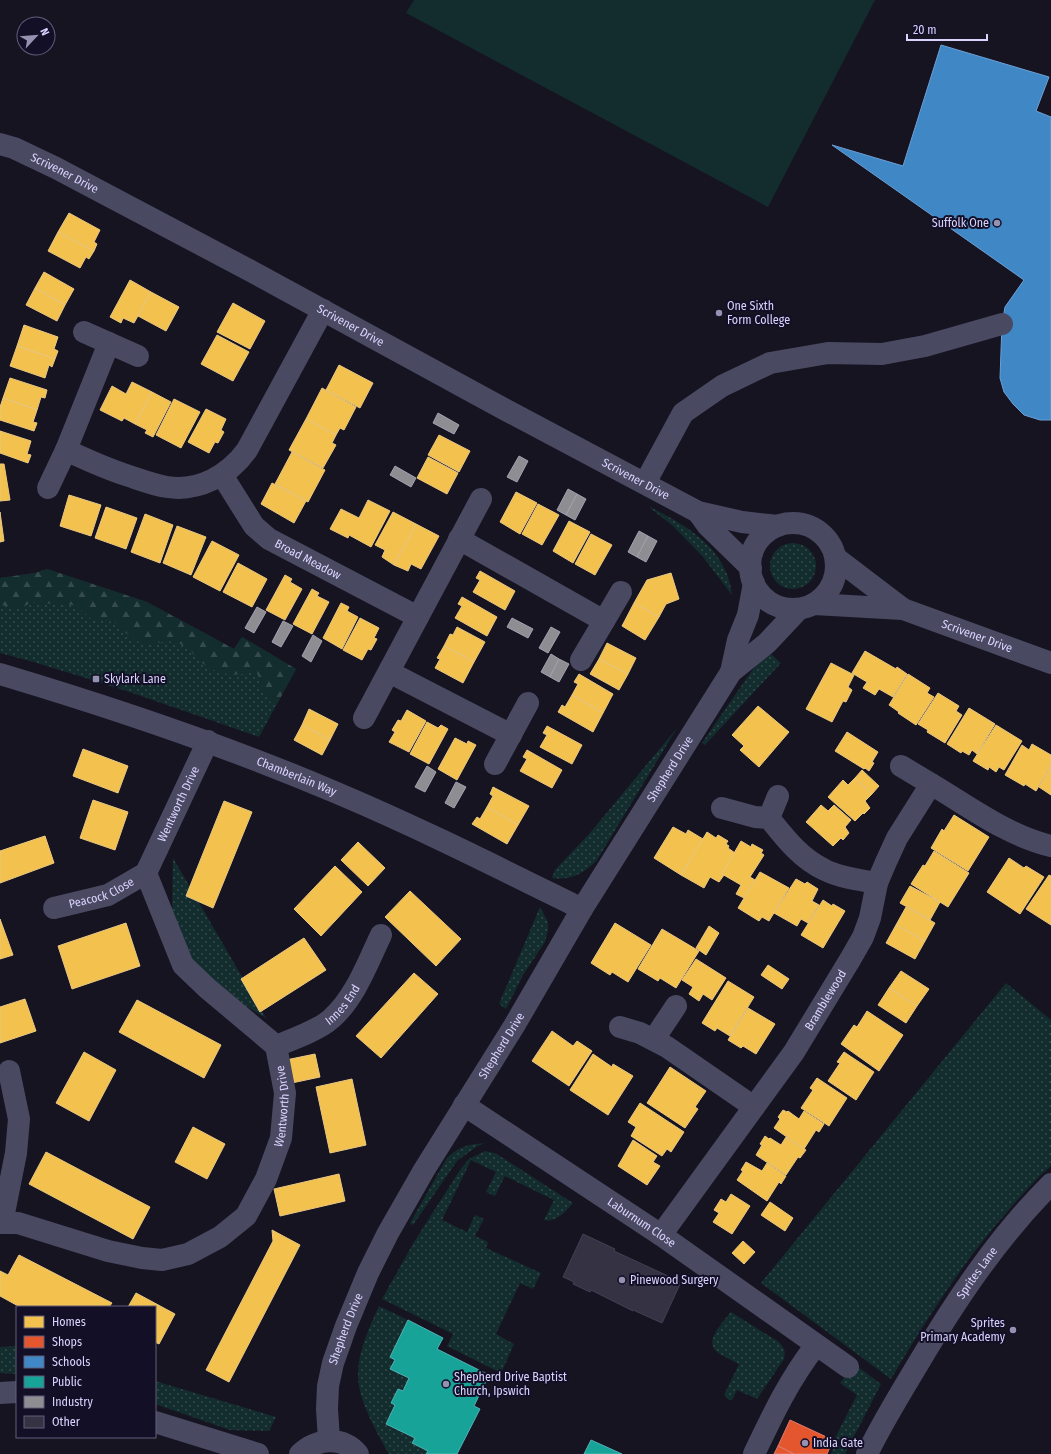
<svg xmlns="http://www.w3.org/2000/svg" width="1051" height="1454" font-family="'Fira Sans Condensed',sans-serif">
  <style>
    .grass { fill: url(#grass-dots) }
    .forest { fill: url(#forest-firs) }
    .pitch { fill: #132c2d }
    .homes { fill: #f2c14e; stroke: #eac783 }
    .shops { fill: #e4572e; stroke: #e17c6d }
    .schools { fill: #3f88c5; stroke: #6d9fd6 }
    .public { fill: #17a398; stroke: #51b2b7 }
    .industry { fill: #8d8d92; stroke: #a4a2b3 }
    .building { fill: #343243; stroke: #433f54 }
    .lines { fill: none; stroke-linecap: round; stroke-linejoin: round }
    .minor { stroke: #4a4962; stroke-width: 22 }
    .poi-dot { fill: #9591b1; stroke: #130f26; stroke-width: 1.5 }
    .labels { text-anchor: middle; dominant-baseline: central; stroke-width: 4; stroke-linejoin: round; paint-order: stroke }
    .street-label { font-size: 12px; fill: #d9d4ff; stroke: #130f26 }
    .poi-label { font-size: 12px; fill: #d9d4ff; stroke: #130f26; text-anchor: start }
  </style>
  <defs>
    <pattern id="grass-dots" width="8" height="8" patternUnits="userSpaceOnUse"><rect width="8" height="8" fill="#132c2d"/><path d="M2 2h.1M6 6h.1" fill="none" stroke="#354a4c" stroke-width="1.8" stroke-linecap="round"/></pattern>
    <pattern id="forest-firs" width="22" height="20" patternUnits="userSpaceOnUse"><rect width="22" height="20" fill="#132c2d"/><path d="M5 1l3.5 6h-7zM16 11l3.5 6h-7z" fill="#354a4c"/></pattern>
  </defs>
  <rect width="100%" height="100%" fill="#161421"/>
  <!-- grass -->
  <g class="grass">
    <path d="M650 507C681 523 713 540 727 574 730 581 731 589 732 595L703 557 673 526 650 508Z"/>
    <circle cx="793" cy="566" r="23"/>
    <path d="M47 569 147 602 234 649 242 637 296 669 259 737C173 707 88 676 0 653V578L35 573Z"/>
    <path d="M771 654 781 663 705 745 702 743 753 669 758 663Z"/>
    <path d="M677 728 597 860C585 873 570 881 552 878L555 870 590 833Z"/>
    <path d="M173 858 266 1018 237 1001 192 964 172 914Z"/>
    <path d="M540 907 548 922V930L545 942 523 975 506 1009 499 1004Z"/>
    <path d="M1006 983 1051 1020V1166C1035 1179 1021 1196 1007 1212 962 1263 926 1320 891 1379L761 1283Z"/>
    <path d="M485 1143 476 1147 457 1161 413 1225 410 1223 447 1158C461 1145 467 1145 485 1143Z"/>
    <path d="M485 1151 495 1153 573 1203C566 1211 556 1223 544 1220L554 1200 505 1176 495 1196 486 1192 496 1172 471 1160 442 1220 467 1232 475 1215 484 1219 475 1236 488 1242 486 1248 541 1273 533 1289 520 1283 496 1334 514 1344 501 1373 447 1346 453 1334 382 1299 414 1242 460 1170 469 1159Z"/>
    <path d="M379 1306 408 1320 390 1357 395 1360 390 1369 409 1378 403 1391 398 1389 391 1403 395 1405 386 1424 415 1438 413 1443 428 1451 426 1454H389C377 1433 358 1400 358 1375 358 1351 369 1328 379 1306Z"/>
    <path d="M731 1312 779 1342C784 1348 786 1351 784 1359L757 1399 737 1390 732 1400H729L724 1395 739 1364C732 1360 724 1357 717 1352 703 1341 724 1321 731 1312Z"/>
    <path d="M17 1346V1374L0 1373V1347Z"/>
    <path d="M854 1364 881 1384 845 1454H831L837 1440 835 1438 857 1395 840 1383Z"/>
    <path d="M155 1381 276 1417 269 1431 230 1430 155 1404Z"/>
  </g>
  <!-- forest -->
  <path class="forest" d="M47 569 147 602 234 649 242 637 296 669 276 706C263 699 261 684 257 671 237 677 215 676 199 660 192 653 187 646 178 643 168 639 154 644 143 645L127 634 115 622 91 619 77 606 62 603 40 604 32 602 21 608 0 605V578L35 573Z"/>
  <!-- pitch -->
  <path class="pitch" d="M414 0H875L768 207 406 13Z"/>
  <!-- homes -->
  <g class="homes">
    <path d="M69 213 100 230 94 242 97 244 94 251 58 232Z"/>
    <path d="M58 232 94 251 89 259 86 257 80 268 48 251Z"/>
    <path d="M44 272 74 289 65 305 35 288Z"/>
    <path d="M130 280 151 292 134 323 123 318 121 323 110 317Z"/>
    <path d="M35 288 65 305 57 321 26 305Z"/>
    <path d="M151 292 179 307 166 331 138 316Z"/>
    <path d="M233 303 265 321 250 349 217 332Z"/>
    <path d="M24 325 58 337 54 349 58 351 55 359 17 346Z"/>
    <path d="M217 335 249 352 233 381 201 364Z"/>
    <path d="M17 346 55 359 52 367 49 365 45 378 10 366Z"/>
    <path d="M339 365 373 383 360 408 326 390Z"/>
    <path d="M10 378 47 390 45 398 41 397 37 410 3 398Z"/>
    <path d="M132 382 152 392 135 424 124 418 122 421 100 410 112 386 126 394Z"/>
    <path d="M322 388 356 407 344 430 340 428 336 435 306 419Z"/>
    <path d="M152 392 171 402 153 437 145 433 147 430 135 424Z"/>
    <path d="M3 398 37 410 33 422 37 423 34 431 0 420V407Z"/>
    <path d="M174 399 200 412 181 448 156 435Z"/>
    <path d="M206 409 226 419 221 430 224 432 218 443 215 442 209 453 188 442Z"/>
    <path d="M306 419 336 435 332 443 336 445 323 468 289 450Z"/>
    <path d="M0 431 31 441 27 454 31 455 28 463 0 453Z"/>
    <path d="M439 435 470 451 459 472 428 455Z"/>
    <path d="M292 452 325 470 308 502 275 484Z"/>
    <path d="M428 457 458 473 447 494 417 478Z"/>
    <path d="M0 464H4L10 500 0 501Z"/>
    <path d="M272 483 306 501 294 523 261 504Z"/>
    <path d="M516 492 537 503 520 534 500 522Z"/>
    <path d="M69 495 101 505 91 536 60 526Z"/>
    <path d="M368 500 390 511 371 547 349 535 348 538 330 529 341 509 359 518Z"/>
    <path d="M538 504 559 515 542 545 522 534Z"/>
    <path d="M106 507 137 518 126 549 95 538Z"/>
    <path d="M0 512 4 541 0 542Z"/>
    <path d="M393 512 416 524 394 565 382 557 385 550 375 545Z"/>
    <path d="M145 514 173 525 160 563 131 552Z"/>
    <path d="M569 521 590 532 573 563 553 551Z"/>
    <path d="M416 524 439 536 421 569 411 564 408 571 394 565Z"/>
    <path d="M177 526 206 537 191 575 163 563Z"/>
    <path d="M591 534 612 545 595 575 575 564Z"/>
    <path d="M212 541 239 555 220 591 193 577Z"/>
    <path d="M238 563 267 579 252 607 223 592Z"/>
    <path d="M480 571 515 591 505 610 473 592 480 580 476 578Z"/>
    <path d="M671 573 679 599 666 604 659 617 634 603 647 580Z"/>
    <path d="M285 575 292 579 290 582 302 589 285 620 266 610Z"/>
    <path d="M312 589 319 593 317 596 329 602 312 634 293 624Z"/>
    <path d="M462 597 497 617 487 636 455 618 462 606 458 604Z"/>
    <path d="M341 603 349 607 347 611 358 617 342 649 323 638Z"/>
    <path d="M634 603 659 617 645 640 622 626Z"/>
    <path d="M360 618 379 628 374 638 377 639 371 650 368 649 362 660 343 650Z"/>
    <path d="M457 627 485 642 474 662 444 646 450 634 453 635Z"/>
    <path d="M607 643 636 658 628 674 599 659Z"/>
    <path d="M444 646 474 662 463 683 435 668 440 659 437 658Z"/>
    <path d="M865 651 896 669 897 667 907 674 893 697 879 689 875 695 863 688 867 682 852 673Z"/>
    <path d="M599 659 628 674 619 690 590 674Z"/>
    <path d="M831 663 854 675 848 687 852 690 846 702 843 701 832 722 806 709Z"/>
    <path d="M579 674 613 694 603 713 572 695 578 684 574 682Z"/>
    <path d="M908 674 930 688 927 693 934 697 916 725 898 713 899 712 889 705Z"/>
    <path d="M938 693 959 706 956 711 962 715 945 743 927 732 928 730 918 724Z"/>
    <path d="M572 695 603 713 593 732 558 712 562 705 565 707Z"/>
    <path d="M758 706 789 732 759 767 740 750 744 746 732 735Z"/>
    <path d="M969 708 995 724 977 754 972 750 969 755 962 751 961 753 947 744Z"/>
    <path d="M309 709 338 724 330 740 302 725Z"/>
    <path d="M407 710 426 721 409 752 389 742 395 732 392 730 398 720 401 721Z"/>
    <path d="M427 722 438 728 441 725 448 729 429 764 410 754Z"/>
    <path d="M302 725 330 740 322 755 294 740Z"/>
    <path d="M996 725 1022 741 1004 770 999 767 996 772 989 767 988 770 973 761Z"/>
    <path d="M547 726 582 745 572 764 540 747 547 735 543 733Z"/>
    <path d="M847 732 878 752 872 762 874 763 869 771 865 768 864 769 835 751Z"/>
    <path d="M455 738 467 744 468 741 476 745 457 780 438 769Z"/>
    <path d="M1032 744 1051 755V765L1036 791 1025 784 1024 786 1005 775 1022 745 1029 750Z"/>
    <path d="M83 749 128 766 118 793 73 776Z"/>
    <path d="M527 750 562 770 552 788 520 771 527 759 523 757Z"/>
    <path d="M1051 766V795L1039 787Z"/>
    <path d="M862 770 879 786 872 794 855 778Z"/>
    <path d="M855 778 872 794 865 801 870 808 864 814 863 813 855 821 828 797 843 780 848 785Z"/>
    <path d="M493 787 529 806 518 825 487 807 493 796 490 794Z"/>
    <path d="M93 800 128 812 115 850 80 838Z"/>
    <path d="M224 801 252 812 213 908 186 896Z"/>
    <path d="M821 805 828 811 834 805 851 820 845 827 849 833 843 840 841 838 833 846 806 822Z"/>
    <path d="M487 807 518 825 507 844 472 824 477 817 480 819Z"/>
    <path d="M954 815 989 837 968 871 931 848 942 829 944 831Z"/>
    <path d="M673 827 686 834 688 830 703 839 681 875 654 858Z"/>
    <path d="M707 832 716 838 718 835 728 841 726 844 729 846 728 848 735 853 722 874 724 875 719 882 710 877 704 888 681 875Z"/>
    <path d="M45 836 54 863 0 883V851Z"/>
    <path d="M741 841 751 847 752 844 763 850 761 853 764 855 750 877 755 880 744 898 736 894 741 885 722 874Z"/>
    <path d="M358 842 385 868 368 886 341 860Z"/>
    <path d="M934 851 969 873 948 907 911 884 923 865 925 866Z"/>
    <path d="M1009 858 1024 868 1026 866 1044 877 1020 914 987 892Z"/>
    <path d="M335 866 362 892 321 936 294 909Z"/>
    <path d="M760 872 789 888 769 921 762 917 759 921 738 908Z"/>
    <path d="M1049 875 1051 876V925L1026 909Z"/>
    <path d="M796 879 805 884 807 882 818 889 812 901 819 905 808 923 801 919 797 926 774 913Z"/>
    <path d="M910 886 940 902 930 920 900 903Z"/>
    <path d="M410 891 461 939 436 966 385 917Z"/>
    <path d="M823 900 832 906 833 904 845 911 823 948 801 935Z"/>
    <path d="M906 907 935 923 925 941 896 925Z"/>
    <path d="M0 919 13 955 0 959Z"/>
    <path d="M126 923 140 966 72 989 58 946Z"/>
    <path d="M615 923 651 945 628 982 612 972 610 975 591 963Z"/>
    <path d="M896 925 925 941 915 959 886 943Z"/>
    <path d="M709 926 719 933 706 955 696 948Z"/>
    <path d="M662 929 699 951 676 988 660 978 658 981 638 969Z"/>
    <path d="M304 938 326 970 260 1012 241 979Z"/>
    <path d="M696 959 726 978 712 1000 703 994 699 1001 689 994 693 987 682 980Z"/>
    <path d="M768 965 789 979 782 989 761 975Z"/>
    <path d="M901 971 929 989 917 1006 889 988Z"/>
    <path d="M414 973 438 994 381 1058 356 1036Z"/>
    <path d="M728 981 754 997 730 1036 717 1028 715 1031 702 1023Z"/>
    <path d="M889 988 917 1006 906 1023 878 1005Z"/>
    <path d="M25 999 36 1031 0 1043V1007Z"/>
    <path d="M137 1000 221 1045 204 1078 119 1032Z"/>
    <path d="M748 1008 775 1024 756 1054 743 1046 741 1048 728 1040Z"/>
    <path d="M867 1011 903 1035 879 1071 841 1044 854 1025 857 1027Z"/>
    <path d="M552 1031 573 1046 577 1041 592 1051 569 1086 532 1061Z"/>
    <path d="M84 1052 116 1070 89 1121 56 1103Z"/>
    <path d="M844 1052 874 1072 856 1100 828 1081 840 1063 837 1062Z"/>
    <path d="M315 1054 320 1077 287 1084 281 1061Z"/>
    <path d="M593 1054 612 1067 613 1064 633 1076 608 1115 570 1090Z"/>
    <path d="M670 1067 706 1091 695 1107 698 1109 685 1128 647 1103Z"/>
    <path d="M817 1078 847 1098 829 1126 801 1108 813 1090 810 1088Z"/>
    <path d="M352 1079 366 1145 330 1153 316 1087Z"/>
    <path d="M640 1103 684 1132 671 1152 667 1149 662 1156 631 1136 636 1127 628 1122Z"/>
    <path d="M783 1110 787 1112 788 1111 799 1119 804 1111 824 1124 819 1132 816 1130 804 1149 774 1128 780 1119 778 1117Z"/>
    <path d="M193 1127 225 1144 207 1179 175 1162Z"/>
    <path d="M765 1136 769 1139 770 1138 781 1145 786 1137 806 1150 800 1158 798 1157 786 1175 756 1155 762 1145 760 1144Z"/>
    <path d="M633 1140 657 1156 653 1162 660 1166 647 1185 618 1166Z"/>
    <path d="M46 1152 150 1207 133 1239 29 1184Z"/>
    <path d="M746 1162 762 1171 767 1163 786 1176 781 1184 779 1182 767 1201 737 1180 743 1171 741 1170Z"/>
    <path d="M339 1174 345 1201 280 1216 274 1189Z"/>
    <path d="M731 1194 750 1206 732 1234 713 1222 719 1213 714 1210 721 1199 726 1202Z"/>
    <path d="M770 1202 793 1218 785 1231 761 1215Z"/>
    <path d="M272 1230 300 1245 229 1382 206 1370 273 1241Z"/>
    <path d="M743 1241 755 1252 744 1264 732 1253Z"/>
    <path d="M19 1255 112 1303 109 1307H20L0 1296V1271L8 1275Z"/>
    <path d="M136 1293 175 1314 159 1344 155 1342V1307H128Z"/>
  </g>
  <!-- shops -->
  <g class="shops">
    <path d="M790 1420 833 1440 827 1454H794L778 1446Z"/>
    <path d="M778 1446 794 1454H774Z"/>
  </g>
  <!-- schools -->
  <path class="schools" d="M941 45 1049 77 1036 111 1051 117V420H1040L1024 415 1013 404 1004 392 1000 378 1002 324 1005 307 1024 280 832 145 903 166Z"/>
  <!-- public -->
  <g class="public">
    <path d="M408 1320 443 1338 437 1349 489 1375 474 1406 480 1409 457 1454H426L428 1451 412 1443 415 1438 386 1424 395 1405 391 1403 398 1389 403 1391 409 1378 390 1369 395 1360 390 1357Z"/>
    <path d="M591 1440 622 1454H584Z"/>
  </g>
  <!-- industry -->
  <g class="industry">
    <path d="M438 413 459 425 454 434 433 423Z"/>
    <path d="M519 456 528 461 517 482 507 477Z"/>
    <path d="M395 466 416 478 411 487 390 475Z"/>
    <path d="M568 489 577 494 566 515 557 510Z"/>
    <path d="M577 494 586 499 575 520 566 515Z"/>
    <path d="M639 531 648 536 637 557 628 552Z"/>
    <path d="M648 536 657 541 646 562 637 557Z"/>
    <path d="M257 607 266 612 254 633 245 628Z"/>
    <path d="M512 618 533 629 528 638 507 627Z"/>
    <path d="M283 621 293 626 281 647 272 642Z"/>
    <path d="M551 627 560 632 548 653 539 648Z"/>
    <path d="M313 635 322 641 311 662 302 656Z"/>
    <path d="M551 654 559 659 550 677 541 672Z"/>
    <path d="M559 659 569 664 559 682 550 677Z"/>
    <path d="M427 766 436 772 425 792 415 787Z"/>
    <path d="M456 782 466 787 454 808 445 803Z"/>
  </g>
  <!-- building -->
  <path class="building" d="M583 1234 615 1249 614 1251 681 1282 662 1323 633 1310V1311L591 1290 590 1292 573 1284 574 1282 563 1277Z"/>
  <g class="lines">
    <!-- minor -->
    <g class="minor">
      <path id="s1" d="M0 144 14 148 56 168 249 270 504 409 698 512 742 522 778 526"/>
      <path d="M84 332 138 356"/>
      <path d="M66 450C87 460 107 469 129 476 141 480 154 485 167 487 199 492 229 475 247 450L323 310"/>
      <path id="s2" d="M222 475 254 526 269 539 418 617"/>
      <path d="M645 483 683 413 722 386 770 363 828 353 882 354 925 346 1002 324"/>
      <path d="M48 488 66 450 109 343"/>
      <path d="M698 512 708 526 751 568"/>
      <circle cx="793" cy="566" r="43"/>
      <path d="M459 539 604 621 581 660"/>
      <path id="s3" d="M836 558 903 609 1051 663"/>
      <path d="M814 604 903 609"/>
      <path d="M604 621 621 592"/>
      <path d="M389 672 511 735"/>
      <path d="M731 672 738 640 748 615 754 583"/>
      <path id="s4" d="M0 674C114 708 227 746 337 793 420 828 501 869 582 909"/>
      <path d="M364 718 481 499"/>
      <path d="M495 764 528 703"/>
      <path d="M901 766 931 784"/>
      <path d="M722 808 755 817 769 818C785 838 801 859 825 870 841 878 860 880 877 883"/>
      <path d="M769 818 778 796"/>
      <path id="s5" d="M54 908 108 895 146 873"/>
      <path d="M620 1027 640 1033 667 1047 754 1107"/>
      <path d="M654 1039 676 1006"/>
      <path id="s6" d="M276 1046C291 1040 319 1030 331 1019 355 998 367 964 381 935"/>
      <path id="s7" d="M464 1105 661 1235 848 1367"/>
      <path id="s8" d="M0 1223H18L108 1251 142 1258 162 1260 188 1254 220 1237 246 1216 266 1179 281 1138 285 1093 276 1046 207 988 183 965 146 873 208 741"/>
      <path d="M2 1223 16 1153 19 1119 9 1071"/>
      <path id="s9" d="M661 1235 794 1052 851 958 863 937 870 918 877 883 886 862 897 838 931 784C970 807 1006 835 1051 846"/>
      <path d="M0 1393 17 1392"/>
      <path d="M155 1422 258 1454"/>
      <path id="s10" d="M329 1440 327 1409 328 1386 333 1363 346 1326 368 1273 388 1233 424 1170 514 1026 582 909 731 672 767 643 799 609"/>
      <path d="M300 1454C316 1439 342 1435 358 1454"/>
      <path d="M754 1454C773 1414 789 1380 816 1345"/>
      <path id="s11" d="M867 1454C882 1423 900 1394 918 1364 956 1300 998 1237 1051 1184"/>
    </g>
  </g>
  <!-- markers -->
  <g class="poi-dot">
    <circle cx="997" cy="223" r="4"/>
    <circle cx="719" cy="313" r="4"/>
    <rect x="92" y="675" width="8" height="8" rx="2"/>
    <circle cx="622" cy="1280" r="4"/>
    <circle cx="1013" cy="1330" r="4"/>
    <circle cx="446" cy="1384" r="4"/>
    <circle cx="805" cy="1443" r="4"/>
  </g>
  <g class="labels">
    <!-- street labels -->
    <g class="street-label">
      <text stroke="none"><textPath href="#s1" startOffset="71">Scrivener Drive</textPath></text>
      <text stroke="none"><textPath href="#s1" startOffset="395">Scrivener Drive</textPath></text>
      <text stroke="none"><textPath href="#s1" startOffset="719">Scrivener Drive</textPath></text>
      <text stroke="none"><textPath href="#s2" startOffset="124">Broad Meadow</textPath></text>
      <text stroke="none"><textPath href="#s3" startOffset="163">Scrivener Drive</textPath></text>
      <text stroke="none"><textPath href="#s10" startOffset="762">Shepherd Drive</textPath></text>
      <text stroke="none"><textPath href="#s4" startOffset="314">Chamberlain Way</textPath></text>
      <text stroke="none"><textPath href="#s8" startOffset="741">Wentworth Drive</textPath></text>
      <text stroke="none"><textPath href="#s5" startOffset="50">Peacock Close</textPath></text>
      <text stroke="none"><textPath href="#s9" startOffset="287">Bramblewood</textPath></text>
      <text stroke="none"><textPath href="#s6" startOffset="80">Innes End</textPath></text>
      <text stroke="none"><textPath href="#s10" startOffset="438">Shepherd Drive</textPath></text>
      <text stroke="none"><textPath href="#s8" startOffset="381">Wentworth Drive</textPath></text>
      <text stroke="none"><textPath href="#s7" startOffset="213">Laburnum Close</textPath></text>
      <text stroke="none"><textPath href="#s11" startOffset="212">Sprites Lane</textPath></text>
      <text stroke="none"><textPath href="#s10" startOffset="114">Shepherd Drive</textPath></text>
    </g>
    <!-- poi labels -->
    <g class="poi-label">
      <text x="989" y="223" text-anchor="end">Suffolk One</text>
      <text x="727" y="306">One Sixth<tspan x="727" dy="14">Form College</tspan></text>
      <text x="104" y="679">Skylark Lane</text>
      <text x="630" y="1280">Pinewood Surgery</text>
      <text x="1005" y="1323" text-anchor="end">Sprites<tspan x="1005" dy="14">Primary Academy</tspan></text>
      <text x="454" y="1377">Shepherd Drive Baptist<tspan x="454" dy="14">Church, Ipswich</tspan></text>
      <text x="813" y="1443">India Gate</text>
    </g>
  </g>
  <!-- legend -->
  <rect x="16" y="1306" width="140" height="132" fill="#130f26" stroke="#625e7d"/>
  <rect x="24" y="1316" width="20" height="12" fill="#f2c14e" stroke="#625e7d"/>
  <text x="52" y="1326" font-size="12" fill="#d9d4ff">Homes</text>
  <rect x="24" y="1336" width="20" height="12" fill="#e4572e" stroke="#625e7d"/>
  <text x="52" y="1346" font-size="12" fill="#d9d4ff">Shops</text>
  <rect x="24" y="1356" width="20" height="12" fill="#3f88c5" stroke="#625e7d"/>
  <text x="52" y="1366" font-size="12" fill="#d9d4ff">Schools</text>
  <rect x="24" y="1376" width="20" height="12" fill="#17a398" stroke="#625e7d"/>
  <text x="52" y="1386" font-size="12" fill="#d9d4ff">Public</text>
  <rect x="24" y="1396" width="20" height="12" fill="#8d8d92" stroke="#625e7d"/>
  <text x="52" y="1406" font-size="12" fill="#d9d4ff">Industry</text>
  <rect x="24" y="1416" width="20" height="12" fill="#343243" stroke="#625e7d"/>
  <text x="52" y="1426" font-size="12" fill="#d9d4ff">Other</text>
  <!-- north arrow -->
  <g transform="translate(36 36) rotate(64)"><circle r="19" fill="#130f26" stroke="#625e7d"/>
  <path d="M0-3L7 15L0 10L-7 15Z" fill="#9591b1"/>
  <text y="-6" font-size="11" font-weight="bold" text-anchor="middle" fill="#d9d4ff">N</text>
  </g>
  <!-- scale -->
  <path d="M907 34v6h80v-6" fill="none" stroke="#d9d4ff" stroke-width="2"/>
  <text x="913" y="34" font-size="12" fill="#d9d4ff" stroke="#130f26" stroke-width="3" paint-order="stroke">20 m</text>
</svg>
